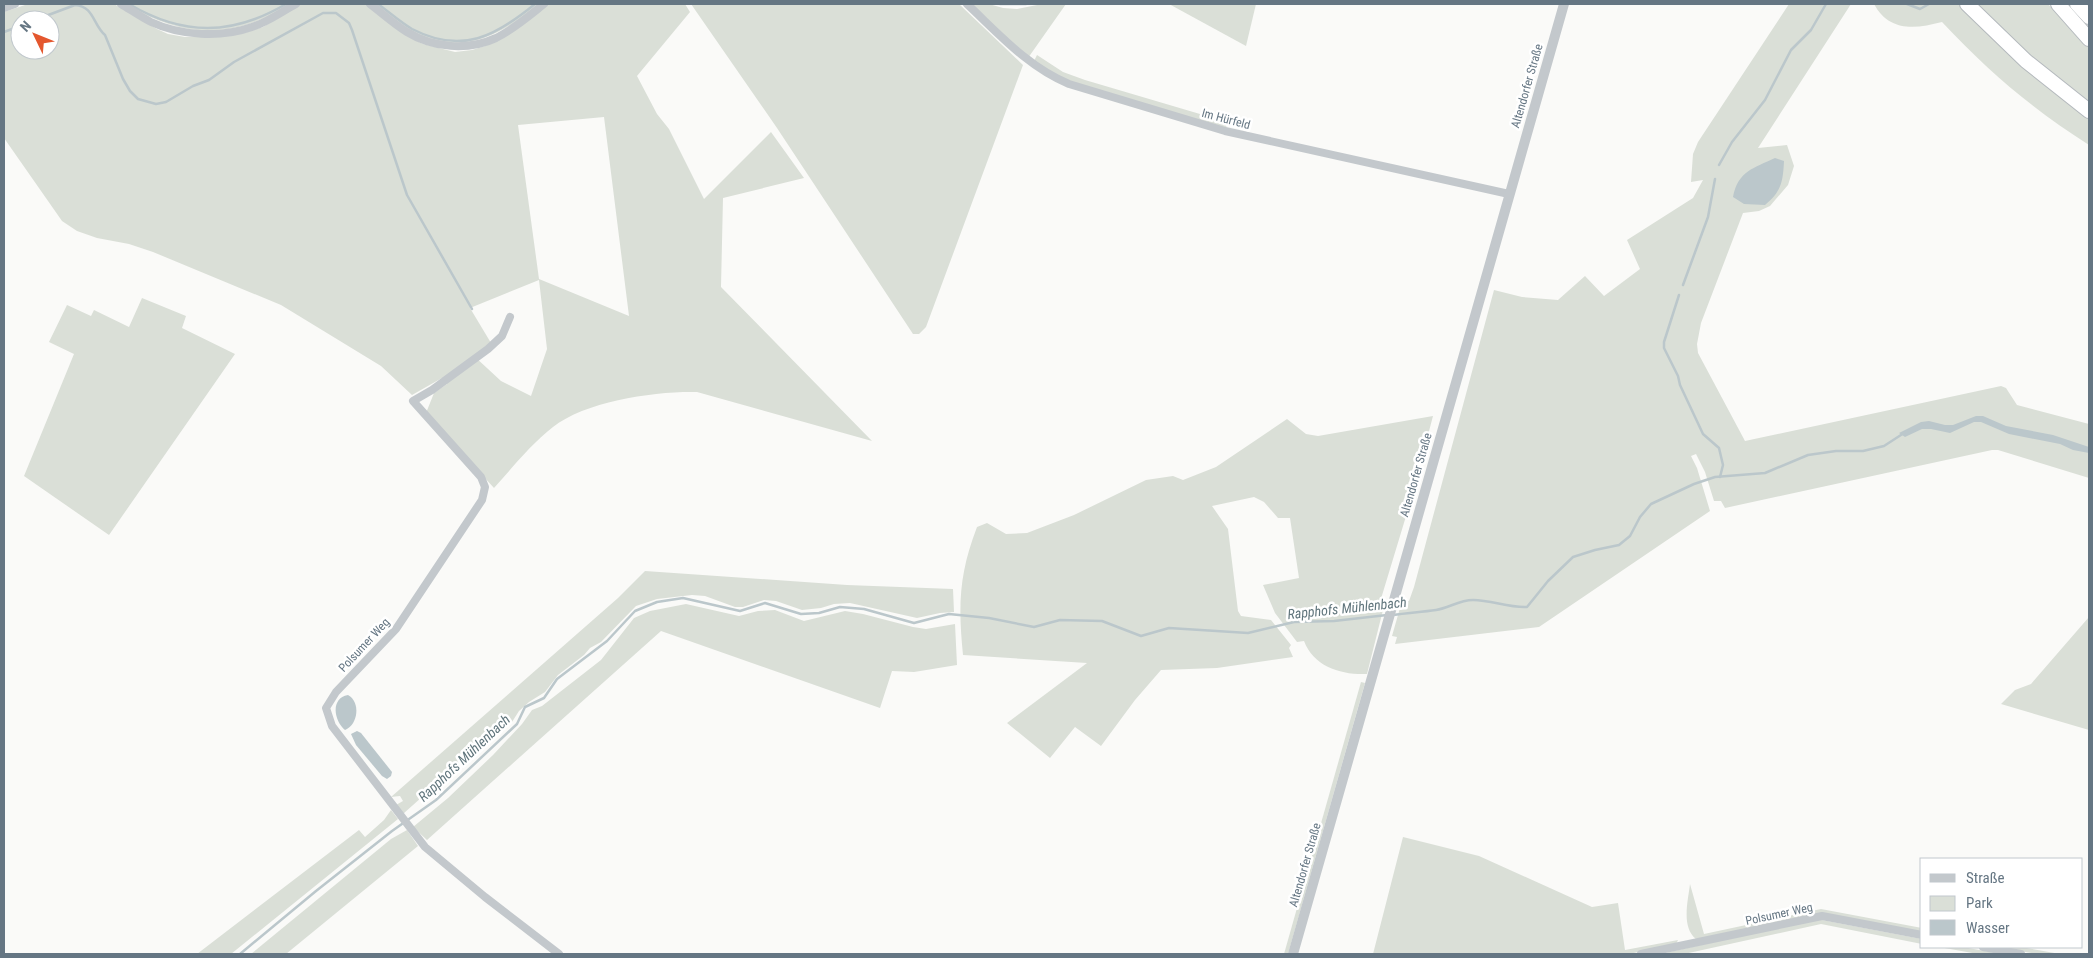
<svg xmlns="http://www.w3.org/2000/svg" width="2093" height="958" font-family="'Roboto Condensed',sans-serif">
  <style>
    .green { fill: #dadfd7; fill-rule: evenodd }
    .water { fill: #bbc7cb }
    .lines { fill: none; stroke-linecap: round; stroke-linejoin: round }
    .stream { stroke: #bbc7cb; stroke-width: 2.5 }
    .motorway-casing { stroke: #b4b9bd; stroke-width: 16 }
    .minor { stroke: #c3c8cc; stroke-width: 8 }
    .tertiary { stroke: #c3c8cc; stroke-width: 10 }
    .motorway { stroke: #fff; stroke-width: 14 }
    .labels { text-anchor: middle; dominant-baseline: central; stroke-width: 5; stroke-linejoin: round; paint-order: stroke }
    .street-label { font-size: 12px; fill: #657683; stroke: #fff }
    .water-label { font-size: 14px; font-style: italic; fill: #60757c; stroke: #fff }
  </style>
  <rect width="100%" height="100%" fill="#fafaf8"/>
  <!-- green -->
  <g class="green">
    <path d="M28 4H114L157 29 168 34 185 37 213 36 244 33 263 27 301 4H365L411 38 423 44 455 52 472 50 485 46 518 28 548 4H685L690 12 637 76 657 114 669 129 704 199 771 132 804 178 723 198 721 287 872 441 697 392C655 391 586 401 553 427 531 444 513 467 494 488L426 413 434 393 447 384 442 378 412 395 381 366 281 305 153 252 129 244 97 238 77 231 62 221 4 138V12ZM20 20H50V50H20ZM604 117 629 316 539 279 518 125ZM539 280 547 349 531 396 501 381 474 356 491 343 470 308Z"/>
    <path d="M125 4H290C232 41 183 38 125 4Z"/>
    <path d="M374 4H539C503 34 462 57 415 33 400 26 387 13 374 4Z"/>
    <path d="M691 4H959L1023 65 926 327 919 334H913L777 128Z"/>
    <path d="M971 4H989L1003 8 1017 9 1042 4H1066L1028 58Z"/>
    <path d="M1169 4H1256L1246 46Z"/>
    <path d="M1789 4H1851L1758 148 1787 145 1794 166 1788 185 1770 206 1759 211 1743 213 1701 323 1697 344 1698 353 1745 441 2001 386 2006 388 2017 405 2089 424V478L1998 450H1992L1725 508 1721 501H1714L1705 472 1696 454 1691 456 1697 468 1710 511 1539 627 1395 644 1397 637 1392 636 1402 601H1409L1414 587 1494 290 1522 297 1558 300 1585 276 1604 296 1640 269 1627 240 1693 198 1703 180 1691 182 1693 154 1698 142Z"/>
    <path d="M1874 4H2048L2089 47V145C2031 108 1989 72 1942 22 1915 29 1889 32 1874 4Z"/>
    <path d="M1037 55 1063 72 1085 80 1227 122 1226 129 1075 84 1054 74 1034 61Z"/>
    <path d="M142 298 186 316 182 328 235 354 109 535 24 476 74 354 49 342 67 305 91 316 94 310 129 327Z"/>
    <path d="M1433 416 1410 503 1380 602H1385L1367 674C1341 675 1314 667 1304 641L1297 642 1275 613 1263 585 1299 578 1290 518H1278L1264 502 1254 497 1212 506 1228 529 1238 611 1241 616 1271 620 1291 645 1289 648 1293 657 1217 668 1161 670 1135 700 1101 746 1075 727 1050 758 1007 723 1087 663 963 655C958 605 959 574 977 527L987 523 1006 534 1027 533 1074 515 1146 480 1173 476 1183 480 1216 467 1287 419 1306 434 1318 436Z"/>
    <path d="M645 571 847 585 953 589 954 612 940 613 917 618 850 603 834 604 821 608 802 610 776 601 764 600 743 607H735L705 596 692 595 657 599 636 606 601 642 590 648 584 655 558 675 545 692 529 702 519 711 512 722 493 739 470 754 403 814 396 805 403 801 400 796 391 797 618 598Z"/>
    <path d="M686 604 739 616 758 611 775 610 804 621 845 611 863 614 913 627 926 629 955 624 957 665 914 672 892 671 880 708 661 631 427 840 413 827 448 798 493 755 522 724 532 710 542 706 601 660 634 618 650 611Z"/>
    <path d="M2089 617V730L2001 704 2015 690 2031 684Z"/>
    <path d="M1361 682 1365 683 1288 954H1284Z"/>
    <path d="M391 810 398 819 231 954H197L359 830 365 837 384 820Z"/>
    <path d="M407 830 418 846 286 954H251L391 839Z"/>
    <path d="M1403 837 1479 856 1592 907 1618 903 1625 950 1678 940 1676 944 1629 954H1373Z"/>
    <path d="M1690 884 1704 934 1821 909 1922 928V932L1827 914 1696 939C1681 927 1688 901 1690 884Z"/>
    <path d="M1814 920H1822L1922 939V944L1821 924 1684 954H1660Z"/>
    <path d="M1939 947H1963L2001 954H1978Z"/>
    <path d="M1998 947H2021L2060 954H2037Z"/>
  </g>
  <!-- water -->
  <g class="water">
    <path d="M1775 158 1784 161C1783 182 1781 192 1765 205L1744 204 1733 197C1738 171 1754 168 1775 158Z"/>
    <path d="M1976 416H1983L2006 426 2053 435 2089 447V453L2073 450 2060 444 2009 434 1981 422H1974L1950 433 1931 429H1922L1905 437 1899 433 1921 422 1929 421 1945 425H1953Z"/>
    <path d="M348 695C361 702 358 725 345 730 334 721 330 698 348 695Z"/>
    <path d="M357 731 361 733 392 772 391 776 387 779 382 776 356 745 351 734Z"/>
  </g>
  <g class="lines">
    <!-- stream -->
    <g class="stream">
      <path d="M129 4C183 36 232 36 286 4"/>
      <path d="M378 4C389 12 400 22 412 29 462 55 496 36 535 4"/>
      <path d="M1000 4H1026"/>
      <path d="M1907 4 1920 9 1929 4"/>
      <path d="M35 20 75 5C94 6 93 25 105 35L123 79 130 91 138 99 156 104 166 102 193 86 209 80 234 62 323 13H336L349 23 352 30 407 195 472 309"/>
      <path d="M4 32 20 26"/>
      <path d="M1719 165 1732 142 1765 100 1791 50 1811 30 1826 4"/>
      <path d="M1683 285 1708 217 1715 179"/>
      <path d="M1679 295 1664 342V348L1678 376 1680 385 1703 434 1719 448 1723 465 1720 477"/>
      <path d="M1393 615C1407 613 1422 612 1436 610 1449 608 1459 600 1473 600 1492 600 1508 608 1527 607L1548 581 1573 557 1595 550 1619 545 1630 536 1640 517 1651 504 1694 484 1715 477 1765 473 1808 455 1836 451H1863L1884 446 1904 433"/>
      <path d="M240 954 316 891 392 831 436 800 517 724 525 707 544 698 557 679 607 641 635 611 657 602 683 598 740 611 765 603 801 614 819 613 840 607 864 609 914 623 949 614 989 618 1034 627 1060 620 1102 621 1141 636 1169 628 1248 633 1294 622 1334 621 1387 615"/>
    </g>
    <defs>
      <g id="motorway">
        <path d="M1967 4 2026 61 2089 111"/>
        <path d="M2058 4 2089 39"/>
        <path d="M2077 4 2089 17"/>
      </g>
    </defs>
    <!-- motorway casing -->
    <use href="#motorway" class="motorway-casing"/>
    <!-- minor -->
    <g class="minor">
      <path d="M121 4C131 10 141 17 151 22 181 36 221 38 252 27 268 22 281 12 296 4"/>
      <path d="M370 4C382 13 394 24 407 32 433 48 468 51 496 38 514 29 529 16 544 4"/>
      <path d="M967 4C999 34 1028 67 1069 84L1225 131 1509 194"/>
      <path d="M4 8 15 4"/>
      <path d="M510 317 502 336 488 349 432 390 413 401 481 477 485 487 482 500 396 629 336 692 326 708 332 726 425 847 485 897 559 954"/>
      <path d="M1983 947 2021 954"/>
      <path d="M1641 954 1822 916 1922 935"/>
    </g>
    <!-- tertiary -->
    <path class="tertiary" d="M1293 954 1564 4"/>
    <!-- motorway -->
    <use href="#motorway" class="motorway"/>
  </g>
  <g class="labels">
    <!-- street labels -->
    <g class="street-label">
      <text transform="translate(1527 86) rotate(-74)">Altendorfer Straße</text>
      <text transform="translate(1226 119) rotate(15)">Im Hürfeld</text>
      <text transform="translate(1416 475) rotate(-74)">Altendorfer Straße</text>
      <text transform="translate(364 645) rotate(-47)">Polsumer Weg</text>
      <text transform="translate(1305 865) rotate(-74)">Altendorfer Straße</text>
      <text transform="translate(1779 914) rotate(-12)">Polsumer Weg</text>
    </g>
    <!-- water labels -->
    <g class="water-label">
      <text transform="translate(1347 608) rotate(-6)">Rapphofs Mühlenbach</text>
      <text transform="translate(464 758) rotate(-43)">Rapphofs Mühlenbach</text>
    </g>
  </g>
  <!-- border -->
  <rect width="2093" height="958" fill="none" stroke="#657683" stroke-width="10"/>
  <!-- legend -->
  <rect x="1920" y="858" width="162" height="90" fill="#ffffff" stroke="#c1c8cd"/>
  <rect x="1930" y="874" width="25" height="8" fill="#c3c8cc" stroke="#c1c8cd"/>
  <text x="1966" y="883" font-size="15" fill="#657683">Straße</text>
  <rect x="1930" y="896" width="25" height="15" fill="#dadfd7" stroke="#c1c8cd"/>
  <text x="1966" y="908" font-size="15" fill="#657683">Park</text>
  <rect x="1930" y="920" width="25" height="15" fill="#bbc7cb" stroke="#c1c8cd"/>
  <text x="1966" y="933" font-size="15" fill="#657683">Wasser</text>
  <!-- north arrow -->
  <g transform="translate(35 35) rotate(313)"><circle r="24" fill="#ffffff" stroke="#c1c8cd"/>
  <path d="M0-4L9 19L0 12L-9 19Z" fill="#e4572e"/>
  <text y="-8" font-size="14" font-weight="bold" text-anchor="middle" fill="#657683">N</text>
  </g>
</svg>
